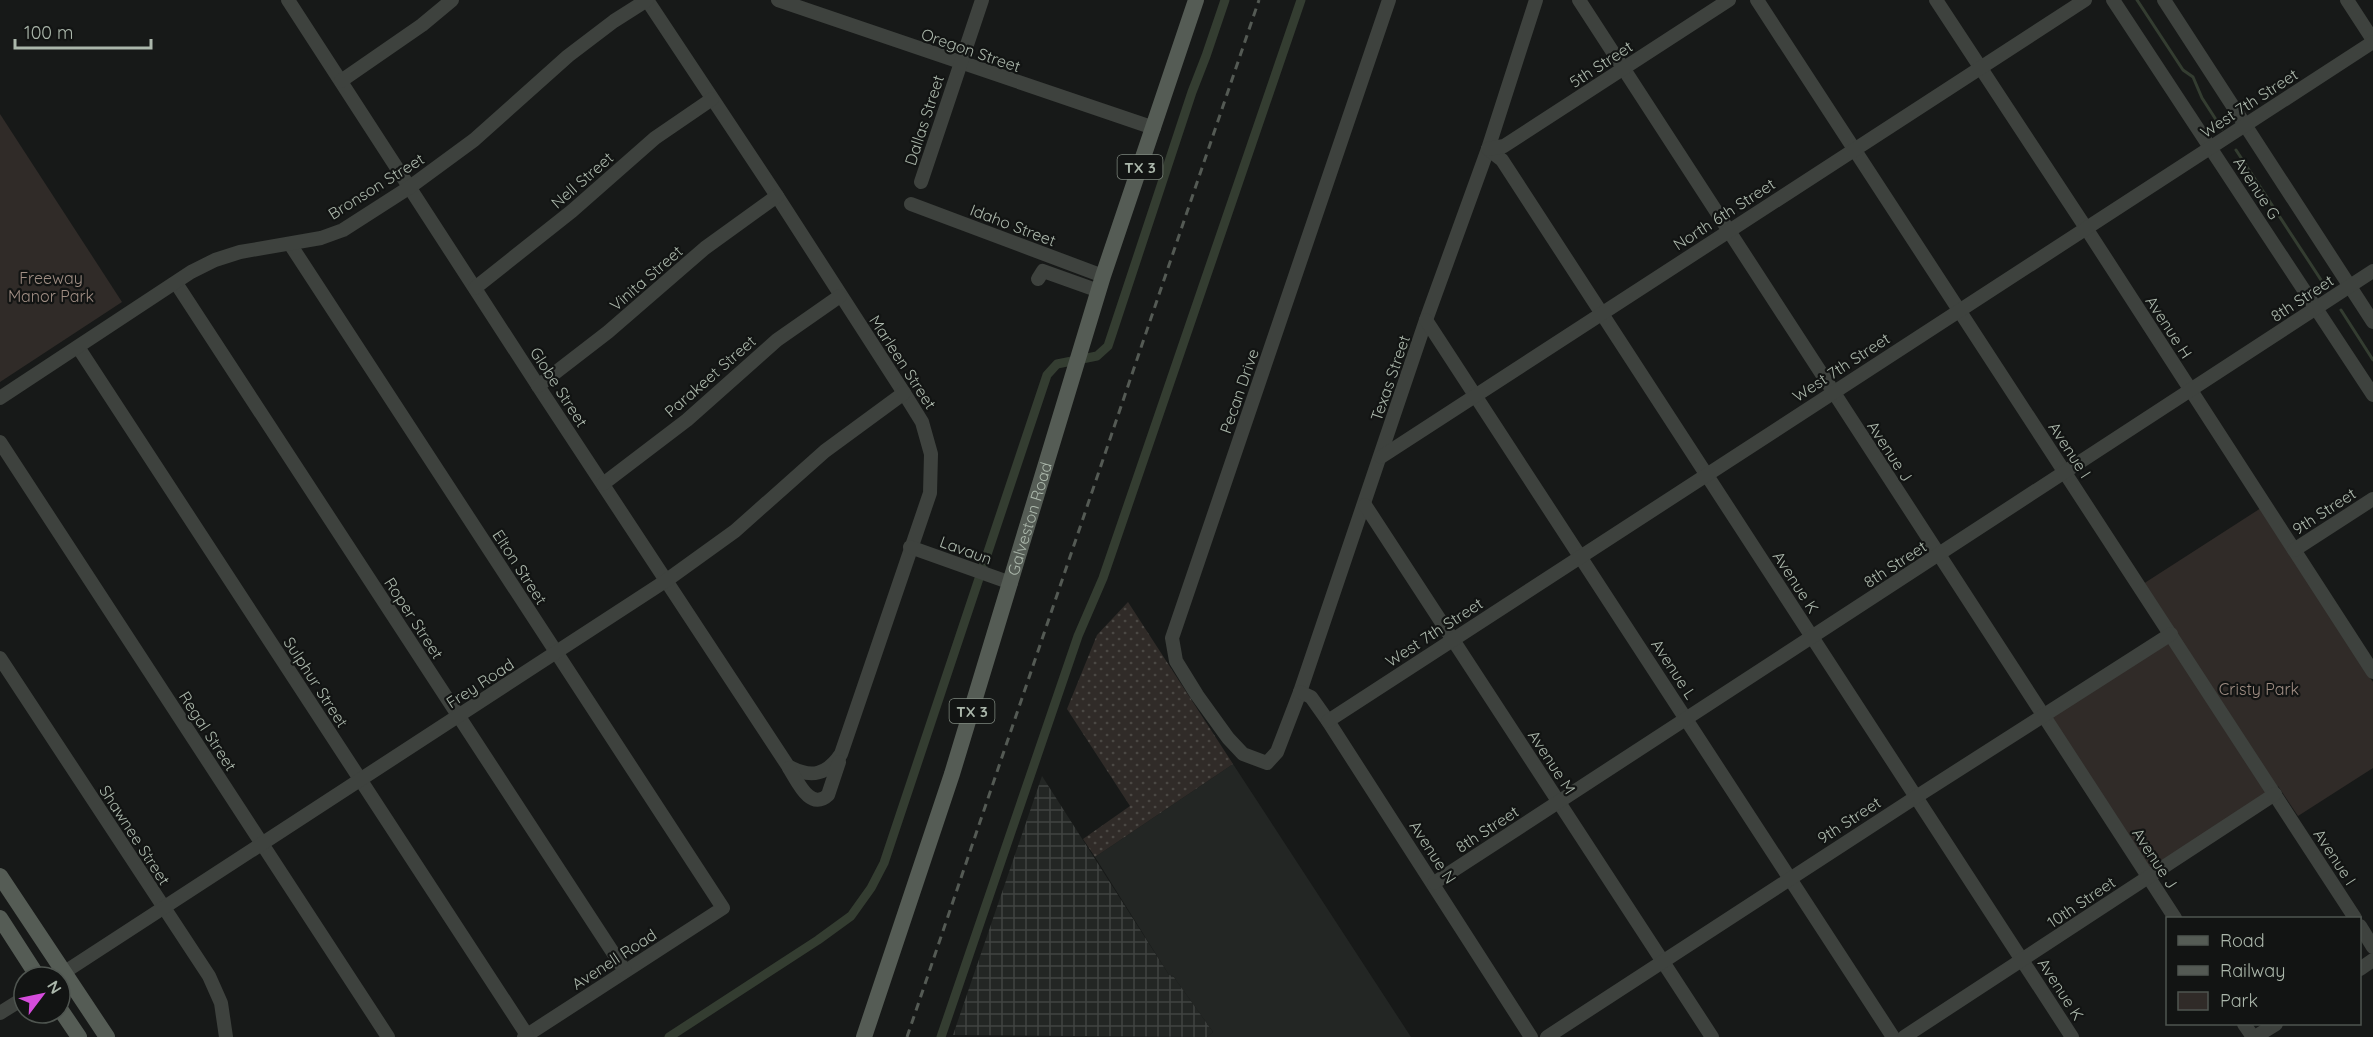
<svg xmlns="http://www.w3.org/2000/svg" width="2373" height="1037" font-family="Quicksand,sans-serif">
  <style>
    .built { fill: #232624 }
    .industrial { fill: url(#industrial-grid) }
    .grass { fill: url(#grass-dots) }
    .green { fill: #302b28 }
    .lines { fill: none; stroke-linecap: round; stroke-linejoin: round }
    .stream { stroke: #343d31; stroke-width: 3 }
    .canal { stroke: #343d31; stroke-width: 9 }
    .minor { stroke: #3e423e; stroke-width: 14 }
    .major { stroke: #555c55; stroke-width: 16 }
    .rail { stroke: #545a54; stroke-width: 3; stroke-dasharray: 8 6; stroke-linecap: butt }
    .labels { text-anchor: middle; dominant-baseline: central; stroke-width: 4.5; stroke-linejoin: round; paint-order: stroke }
    .shield { fill: #121413; stroke: #7d867d; stroke-width: 1.5 }
    .shield-label { font-size: 15px; font-weight: bold; fill: #abb7ab }
    .street-label { font-size: 16px; fill: #abb7ab; stroke: #121413 }
    .park-label { font-size: 16px; fill: #a08e84; stroke: #121413 }
  </style>
  <defs>
    <pattern id="industrial-grid" width="8" height="8" patternUnits="userSpaceOnUse" patternTransform="scale(1.5)"><rect width="8" height="8" fill="#232624"/><path d="M0 4h8M4 0v8" fill="none" stroke="#404341"/></pattern>
    <pattern id="grass-dots" width="8" height="8" patternUnits="userSpaceOnUse" patternTransform="scale(1.5)"><rect width="8" height="8" fill="#302b28"/><path d="M2 2h.1M6 6h.1" fill="none" stroke="#4b4844" stroke-width="1.8" stroke-linecap="round"/></pattern>
  </defs>
  <rect width="100%" height="100%" fill="#171918"/>
  <!-- built -->
  <path class="built" d="M1233 764 1411 1037H1207L1213 1032 1173 976 1169 975 1095 857Z"/>
  <!-- industrial -->
  <path class="industrial" d="M1042 776 1169 975 1173 976 1213 1032 1207 1037 953 1035Z"/>
  <!-- grass -->
  <path class="grass" d="M1128 602 1233 764 1095 857 1083 839 1130 806 1067 709 1097 635Z"/>
  <!-- green -->
  <g class="green">
    <path d="M0 114 122 302 0 382Z"/>
    <path d="M2261 508 2373 682V768L2298 816 2278 786 2149 869 2050 717 2176 635 2143 584Z"/>
  </g>
  <g class="lines">
    <!-- stream -->
    <g class="stream">
      <path d="M2137 0 2183 70 2193 77 2202 98 2222 129"/>
      <path d="M2236 150 2325 286"/>
      <path d="M2341 310 2373 360"/>
    </g>
    <!-- canal -->
    <g class="canal">
      <path d="M669 1037 818 940 851 916 871 888 884 863 1047 375 1057 364 1097 356 1108 346 1192 92 1206 56 1225 0"/>
      <path d="M941 1037 1078 636 1103 578 1301 0"/>
    </g>
    <!-- minor -->
    <g class="minor">
      <path d="M288 0 544 395 788 766C811 779 827 775 841 754L930 493 931 454 922 422 904 393 777 196 647 0"/>
      <path d="M778 0 1154 128"/>
      <path d="M1389 0 1172 638 1176 661 1197 695 1228 738 1243 754 1267 763 1277 752 1300 692 1426 320 1488 149 1536 0"/>
      <path d="M1579 0 2175 918"/>
      <path d="M1757 0 2355 918"/>
      <path d="M1936 0 2086 228 2373 672"/>
      <path d="M2113 0 2373 395"/>
      <path d="M2164 0 2373 322"/>
      <path d="M2347 0 2373 40"/>
      <path d="M341 81 422 25 452 0"/>
      <path d="M1488 149 1502 160 2072 1037"/>
      <path d="M1488 149 1504 146 1729 0"/>
      <path d="M921 182 982 0"/>
      <path d="M911 204 1103 276"/>
      <path d="M290 244 723 908 524 1037"/>
      <path d="M1038 279 1043 271 1099 291"/>
      <path d="M176 283 625 971"/>
      <path d="M475 288 572 211 655 138 712 99"/>
      <path d="M1426 320 1893 1037"/>
      <path d="M78 347 527 1035"/>
      <path d="M538 386 608 332 705 248 777 196"/>
      <path d="M0 398 191 272 215 260 240 252 321 238 343 230 410 187 474 140 568 56 614 21 647 0"/>
      <path d="M0 442 388 1037"/>
      <path d="M1381 457 2085 0"/>
      <path d="M603 484 687 420 777 340 840 296"/>
      <path d="M1365 505 1712 1037"/>
      <path d="M910 547 1011 583"/>
      <path d="M2294 550 2373 499"/>
      <path d="M0 658 209 976 221 1003 226 1037"/>
      <path d="M1300 692 1311 697 1328 721 1531 1037"/>
      <path d="M1328 721 2373 42"/>
      <path d="M789 768C797 780 810 812 828 795L839 762"/>
      <path d="M1434 883 2373 271"/>
      <path d="M2360 926 2373 947"/>
      <path d="M2360 969 2373 960"/>
      <path d="M57 977 667 580 735 531 825 451 904 393"/>
      <path d="M0 1013 24 998"/>
      <path d="M2244 1024 2253 1037"/>
      <path d="M1547 1037 1916 797 2171 634"/>
      <path d="M1904 1037 2275 794"/>
      <path d="M2255 1037 2276 1024"/>
    </g>
    <!-- major -->
    <g class="major">
      <path d="M0 876 107 1037"/>
      <path d="M0 918 38 977"/>
      <path d="M60 1009 79 1037"/>
      <path id="s1" d="M864 1037 952 774 1103 276 1196 0"/>
    </g>
    <!-- rail -->
    <path class="rail" d="M907 1037 1259 0"/>
  </g>
  <g class="labels">
    <!-- shield labels -->
    <g class="shield">
      <rect x="1117.5" y="155" width="45" height="24" rx="4.5"/>
      <rect x="949.5" y="699" width="45" height="24" rx="4.5"/>
    </g>
    <g class="shield-label">
      <text x="1140" y="167">TX 3</text>
      <text x="972" y="711">TX 3</text>
    </g>
    <!-- street labels -->
    <g class="street-label">
      <text transform="translate(971 50) rotate(19)">Oregon Street</text>
      <text transform="translate(1601 64) rotate(-33)">5th Street</text>
      <text transform="translate(2249 103) rotate(-33)">West 7th Street</text>
      <text transform="translate(924 120) rotate(-72)">Dallas Street</text>
      <text transform="translate(582 180) rotate(-41)">Nell Street</text>
      <text transform="translate(376 186) rotate(-32)">Bronson Street</text>
      <text transform="translate(2257 188) rotate(57)">Avenue G</text>
      <text transform="translate(1724 214) rotate(-33)">North 6th Street</text>
      <text transform="translate(1013 225) rotate(21)">Idaho Street</text>
      <text transform="translate(646 278) rotate(-41)">Vinita Street</text>
      <text transform="translate(2302 298) rotate(-33)">8th Street</text>
      <text transform="translate(2169 327) rotate(57)">Avenue H</text>
      <text transform="translate(903 362) rotate(57)">Marleen Street</text>
      <text transform="translate(1841 367) rotate(-33)">West 7th Street</text>
      <text transform="translate(710 376) rotate(-41)">Parakeet Street</text>
      <text transform="translate(1390 378) rotate(-71)">Texas Street</text>
      <text transform="translate(559 387) rotate(57)">Globe Street</text>
      <text transform="translate(1239 391) rotate(-71)">Pecan Drive</text>
      <text transform="translate(2070 450) rotate(57)">Avenue I</text>
      <text transform="translate(1890 451) rotate(57)">Avenue J</text>
      <text transform="translate(2324 511) rotate(-33)">9th Street</text>
      <text stroke="none"><textPath href="#s1" startOffset="544">Galveston Road</textPath></text>
      <text transform="translate(966 550) rotate(20)">Lavaun</text>
      <text transform="translate(1895 564) rotate(-33)">8th Street</text>
      <text transform="translate(520 567) rotate(57)">Elton Street</text>
      <text transform="translate(1796 582) rotate(57)">Avenue K</text>
      <text transform="translate(414 618) rotate(57)">Roper Street</text>
      <text transform="translate(1434 632) rotate(-33)">West 7th Street</text>
      <text transform="translate(1674 669) rotate(57)">Avenue L</text>
      <text transform="translate(316 682) rotate(57)">Sulphur Street</text>
      <text transform="translate(480 683) rotate(-33)">Frey Road</text>
      <text transform="translate(208 731) rotate(57)">Regal Street</text>
      <text transform="translate(1552 762) rotate(57)">Avenue M</text>
      <text transform="translate(1849 820) rotate(-33)">9th Street</text>
      <text transform="translate(1487 829) rotate(-33)">8th Street</text>
      <text transform="translate(135 835) rotate(57)">Shawnee Street</text>
      <text transform="translate(1433 852) rotate(57)">Avenue N</text>
      <text transform="translate(2335 857) rotate(57)">Avenue I</text>
      <text transform="translate(2155 858) rotate(57)">Avenue J</text>
      <text transform="translate(2081 902) rotate(-34)">10th Street</text>
      <text transform="translate(614 959) rotate(-33)">Avenell Road</text>
      <text transform="translate(2061 989) rotate(57)">Avenue K</text>
    </g>
    <!-- park labels -->
    <g class="park-label">
      <text x="51" y="278">Freeway<tspan x="51" dy="18">Manor Park</tspan></text>
      <text x="2259" y="689">Cristy Park</text>
    </g>
  </g>
  <!-- legend -->
  <rect x="2166" y="917" width="195" height="108" fill="#121413" stroke="#4f5550" stroke-width="1.5"/>
  <rect x="2178" y="936" width="30" height="9" fill="#555c55" stroke="#4f5550" stroke-width="1.5"/>
  <text x="2220" y="947" font-size="18" fill="#abb7ab">Road</text>
  <rect x="2178" y="966" width="30" height="9" fill="#545a54" stroke="#4f5550" stroke-width="1.5"/>
  <text x="2220" y="977" font-size="18" fill="#abb7ab">Railway</text>
  <rect x="2178" y="992" width="30" height="18" fill="#302b28" stroke="#4f5550" stroke-width="1.5"/>
  <text x="2220" y="1007" font-size="18" fill="#abb7ab">Park</text>
  <!-- north arrow -->
  <g transform="translate(42 995) rotate(58)"><circle r="28" fill="#121413" stroke="#4f5550" stroke-width="1.5"/>
  <path d="M0-4.5L10 22L0 15L-10 22Z" fill="#d54cdc"/>
  <text y="-9" font-size="16" font-weight="bold" text-anchor="middle" fill="#abb7ab">N</text>
  </g>
  <!-- scale -->
  <path d="M15 39v9h136v-9" fill="none" stroke="#abb7ab" stroke-width="3"/>
  <text x="24" y="39" font-size="18" fill="#abb7ab" stroke="#121413" stroke-width="4.5" paint-order="stroke">100 m</text>
</svg>
